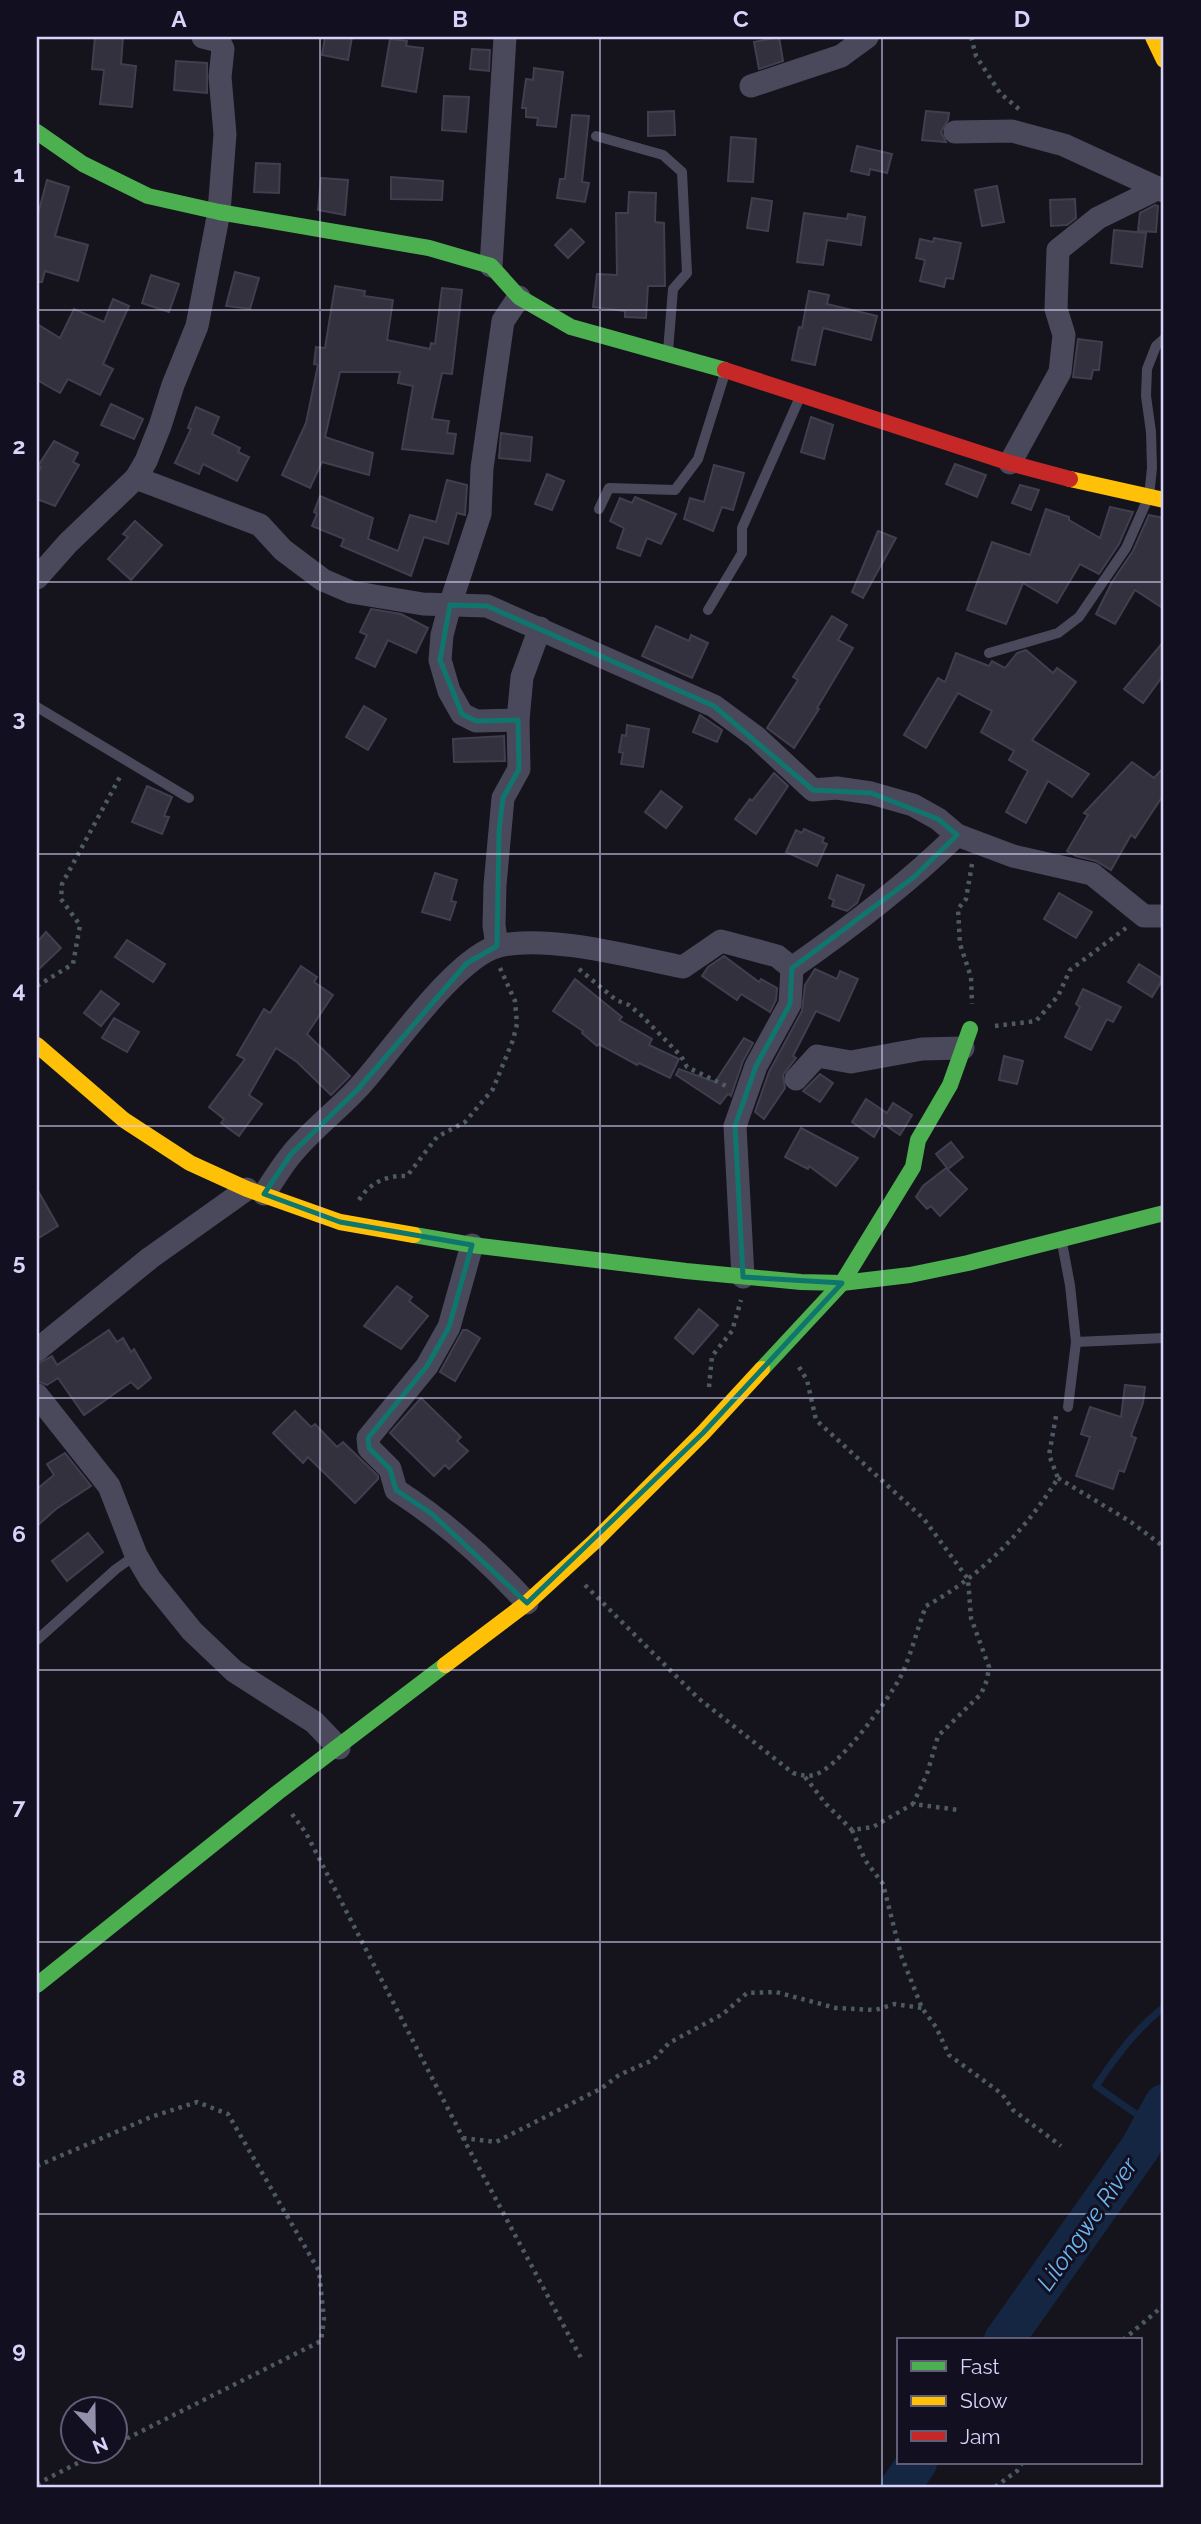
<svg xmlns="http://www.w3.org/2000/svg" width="1201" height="2524" font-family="Raleway,sans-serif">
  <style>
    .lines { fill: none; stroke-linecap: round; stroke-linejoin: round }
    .stream { stroke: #142641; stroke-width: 7 }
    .river { stroke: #142641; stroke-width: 40 }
    .building { fill: #33313e; stroke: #413e4f; stroke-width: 2 }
    .path { stroke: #4d5a64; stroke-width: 4.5; stroke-dasharray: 3.5 5; stroke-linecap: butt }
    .lane { stroke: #4a495c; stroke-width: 10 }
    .street { stroke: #4a495c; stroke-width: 23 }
    .fast { stroke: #4caf50; stroke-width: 16 }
    .slow { stroke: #ffc107; stroke-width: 16 }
    .jam { stroke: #c62828; stroke-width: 16 }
    .marked { fill: none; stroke: #0f766e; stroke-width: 5; stroke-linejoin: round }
    .grid { fill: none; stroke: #d7d3fa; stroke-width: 2; stroke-opacity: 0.55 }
    .labels { text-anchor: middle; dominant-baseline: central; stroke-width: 6; stroke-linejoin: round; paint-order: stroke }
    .water-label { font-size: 24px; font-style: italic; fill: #6cb5ef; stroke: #120f20 }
    .neatline { fill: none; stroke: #d7d3fa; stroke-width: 2.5 }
    .grid-label { font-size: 23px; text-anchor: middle; font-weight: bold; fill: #d7d3fa }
  </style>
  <rect width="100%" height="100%" fill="#15131c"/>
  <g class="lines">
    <!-- stream -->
    <path class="stream" d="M1149 2132 1142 2118 1096 2086C1116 2056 1136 2029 1164 2007"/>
    <!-- river -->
    <g class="river">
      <path d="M1004 2340 1140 2148 1164 2104"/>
      <path d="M900 2487 917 2463"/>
    </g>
  </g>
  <!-- building -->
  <g class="building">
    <path d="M95 37H123L121 64 136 66 132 107 100 104 104 70 92 69Z"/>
    <path d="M325 37H352L348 60 322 55Z"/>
    <path d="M779 37 783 61 759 69 754 42Z"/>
    <path d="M390 39 407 41 406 46 423 48 416 92 382 86Z"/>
    <path d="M472 49 490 50 489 71 470 69Z"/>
    <path d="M176 61 207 63V93L174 90Z"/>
    <path d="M534 68 563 72 556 127 537 125 538 118 526 117V108H522L526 79 533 80Z"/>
    <path d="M444 96 469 97 466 132 442 130Z"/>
    <path d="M674 111 675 135 648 136V112Z"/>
    <path d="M926 111 949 113 948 120 941 132 946 142 922 140Z"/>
    <path d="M572 115 589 116 582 182 589 183 585 202 557 198 560 179H565Z"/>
    <path d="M731 137 756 139 753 182 728 181Z"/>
    <path d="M857 146 892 154 887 173 870 169 869 175 851 171Z"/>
    <path d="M256 163 280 164 279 193 254 192Z"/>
    <path d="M391 177 443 181 442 200 391 199Z"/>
    <path d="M321 178 348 180 345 215 318 210Z"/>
    <path d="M47 180 69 187 55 236 88 245 78 281 45 271 42 282H37V218Z"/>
    <path d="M997 186 1004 222 982 226 975 190Z"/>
    <path d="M629 192 656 193 655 222 664 223 665 286H648L646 318 625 317V311L593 307 597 274 617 275 616 213H628Z"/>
    <path d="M752 198 772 201 768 231 747 228Z"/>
    <path d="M1075 199 1076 218 1067 225 1051 226 1050 200Z"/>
    <path d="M1155 205 1158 206 1156 232 1138 231 1140 213Z"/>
    <path d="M804 213 847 219 848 214 865 217 861 245 827 240 823 265 797 262Z"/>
    <path d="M571 229 584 242 568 258 555 245Z"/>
    <path d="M1114 230 1146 233 1142 267 1111 263Z"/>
    <path d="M934 238 961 243 953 279 946 278 944 287 920 281 925 260 916 258 920 239 933 242Z"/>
    <path d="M235 272 259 278 250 309 226 306Z"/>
    <path d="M151 275 179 284 169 312 142 303Z"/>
    <path d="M335 286 365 291 364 296 393 300 387 340 430 349 431 343 435 344 442 288 462 290 452 374 442 373 432 419 449 421 447 433 456 434 453 454 402 449 413 386 398 383 400 372H340L325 437 373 453 369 475 322 462 310 488 282 475 306 423 318 365 314 364 316 347 325 348Z"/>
    <path d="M809 291 829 295 827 304 877 316 871 340 823 328 815 365 792 360 799 327 802 328Z"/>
    <path d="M113 299 129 306 103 364 113 369 100 395 68 379 60 393 37 380V324L60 338 74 309 104 322Z"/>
    <path d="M1078 339 1102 342 1099 370H1093L1091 379 1073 377Z"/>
    <path d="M111 404 143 419 134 439 101 425Z"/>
    <path d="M196 407 219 417 212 434 240 448 238 452 249 457 237 481 203 464 199 474 175 463 191 429 188 428Z"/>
    <path d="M811 417 833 425 824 459 801 452Z"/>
    <path d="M501 433 532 437 530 461 499 458Z"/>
    <path d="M54 441 78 453 73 462 79 465 55 506 37 499V475L41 467 38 466Z"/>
    <path d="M955 464 986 475 977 497 946 484Z"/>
    <path d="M714 465 744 473 733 510 722 507 713 531 684 519 690 498 704 502Z"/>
    <path d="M547 474 564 481 552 510 535 504Z"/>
    <path d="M447 480 467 485 465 515 457 513 448 544 424 537 411 576 341 546 344 539 312 526 317 514 314 512 320 496 373 518 368 539 398 551 410 515 436 522Z"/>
    <path d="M1020 485 1039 490 1031 510 1012 503Z"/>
    <path d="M635 497 676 514 661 544 647 538 640 556 617 548 624 528 610 521 620 498 632 503Z"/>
    <path d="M1110 507 1133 512 1119 544 1099 574 1080 564 1057 603 1023 583 1006 624 967 610 992 542 1030 555 1046 509 1069 517V520L1100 538Z"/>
    <path d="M1149 515 1164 518V609L1135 590 1115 624 1096 614 1112 582 1133 551Z"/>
    <path d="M135 521 162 545 131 580 108 559 128 537 123 534Z"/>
    <path d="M878 531 896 538 863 598 852 592Z"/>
    <path d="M371 609 401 614 428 628 416 653 388 640 375 667 356 658 367 635 360 632Z"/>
    <path d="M832 616 847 625 838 640 853 648 817 708 819 709 794 748 767 728 798 680 793 677Z"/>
    <path d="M656 626 689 641 691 635 708 643 692 678 642 656Z"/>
    <path d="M1164 641V674L1143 703 1124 689Z"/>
    <path d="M1026 650 1053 673 1057 668 1076 682 1032 740 1089 774 1072 797 1048 781 1026 823 1006 812 1028 771 1009 760 1014 751 981 732 992 711 958 693 926 748 904 735 938 678 945 682 956 653 989 666 992 661 1005 668 1017 653Z"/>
    <path d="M364 706 386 719 368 750 346 737Z"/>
    <path d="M700 715 722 730 717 742 693 732Z"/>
    <path d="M627 725 649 729 643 767 621 764 623 753 619 752 622 735 626 736Z"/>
    <path d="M504 736 505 761 454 762 453 739Z"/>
    <path d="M1132 762 1154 778 1164 767V794L1135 838 1131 835 1111 870 1096 861 1076 856 1067 851 1088 815 1084 813Z"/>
    <path d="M774 773 788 786 756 834 735 819 750 799 752 801Z"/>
    <path d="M147 786 172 797 164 816 169 817 162 834 132 822Z"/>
    <path d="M661 791 682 807 666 828 645 812Z"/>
    <path d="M804 829 824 838 822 842 827 844 817 866 786 852 796 830 802 833Z"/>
    <path d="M435 873 457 880 451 901 456 902 450 920 422 912Z"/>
    <path d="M837 875 864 885 857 903 847 911 832 906 834 900 829 898Z"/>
    <path d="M1059 893 1092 912 1076 938 1044 919Z"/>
    <path d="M46 932 61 948 37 971V942Z"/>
    <path d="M127 940 165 964 153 982 115 957Z"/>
    <path d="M724 956 759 982 761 979 777 988 776 1000 770 1012 741 994 737 1000 702 976 708 967Z"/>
    <path d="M1139 964 1163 979 1152 997 1128 982Z"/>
    <path d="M301 966 317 977 314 982 333 995 307 1034 350 1076 331 1095 297 1062 276 1048 249 1095 262 1104 239 1136 221 1123 224 1119 209 1107 245 1059 237 1055 264 1009 270 1013Z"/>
    <path d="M815 969 837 979 840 971 858 979 839 1021 816 1011 793 1056 796 1058 783 1075 785 1088 764 1119 755 1112 769 1072 802 1011 805 985Z"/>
    <path d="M575 979 622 1017 619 1020 652 1039 649 1045 679 1059 670 1078 639 1063 637 1065 599 1044 597 1046 582 1033 583 1031 553 1011Z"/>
    <path d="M1083 989 1121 1007 1113 1022 1107 1019 1091 1050 1065 1037 1080 1007 1076 1004Z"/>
    <path d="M101 991 119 1004 101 1026 84 1013Z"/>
    <path d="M114 1018 139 1032 127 1052 102 1038Z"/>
    <path d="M744 1038 753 1043 743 1061 731 1096 728 1094 720 1104 676 1075 679 1069 715 1082Z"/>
    <path d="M1004 1056 1023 1061 1017 1084 999 1080Z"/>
    <path d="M820 1074 833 1083 820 1102 803 1091Z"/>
    <path d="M866 1099 887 1113 893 1103 912 1115 900 1135 882 1123 874 1137 852 1122Z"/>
    <path d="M801 1128 858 1158 836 1186 809 1166 808 1169 785 1157Z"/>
    <path d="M951 1142 963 1157 948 1169 936 1154Z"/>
    <path d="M946 1168 967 1189 940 1216 931 1206 927 1209 916 1197 923 1186Z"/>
    <path d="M37 1189 58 1226 37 1239Z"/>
    <path d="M397 1286 412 1297 409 1301 428 1316 401 1349 364 1326Z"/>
    <path d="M699 1309 718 1325 693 1354 675 1338Z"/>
    <path d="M109 1330 117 1342 123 1338 131 1352 134 1349 151 1378 138 1389 131 1382 84 1415 58 1378 47 1385 39 1382 37 1378V1364L52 1356 57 1365Z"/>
    <path d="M463 1330H467L480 1338 455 1381 440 1372Z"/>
    <path d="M1125 1385 1145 1387 1143 1403 1131 1436 1136 1438 1124 1472 1119 1470 1113 1489 1076 1476 1090 1437 1081 1434 1090 1407 1121 1417Z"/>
    <path d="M421 1398 461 1437 457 1441 468 1451 449 1469 445 1465 434 1476 390 1433Z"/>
    <path d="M295 1411 311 1427 315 1424 337 1447 343 1442 378 1476V1479L355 1503 308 1457 303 1463 273 1433Z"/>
    <path d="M65 1453 91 1486 56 1509 37 1526V1489L54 1475 47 1464Z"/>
    <path d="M88 1533 103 1552 67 1581 52 1561Z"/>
  </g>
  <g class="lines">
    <!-- path -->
    <g class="path">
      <path d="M971 37 976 56 1000 93 1020 110"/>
      <path d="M972 864 966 899 958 909 960 944 971 977 972 1004"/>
      <path d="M579 969 616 1000 629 1005 643 1017 681 1056 687 1067 726 1086"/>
      <path d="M37 986 73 964 80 925 61 899 62 884 121 775"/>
      <path d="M995 1026 1036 1021 1058 996 1070 970 1126 928"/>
      <path d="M359 1200C370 1182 388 1175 407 1176L437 1137 465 1122 493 1089 513 1040 517 1024 515 1001 500 968"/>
      <path d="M799 1367 807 1380 816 1420 924 1519 968 1579 971 1618 989 1667 987 1680 981 1694 938 1736 927 1774 913 1804"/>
      <path d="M709 1387 712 1356 732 1331 741 1300"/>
      <path d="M1058 1478 1131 1522 1164 1547"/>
      <path d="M585 1585 698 1698 793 1773C801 1775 807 1777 814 1775 839 1768 887 1701 900 1678 911 1656 917 1629 926 1606 980 1577 1026 1530 1058 1478L1049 1455 1056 1416"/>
      <path d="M805 1777 826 1804 852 1830 873 1827 913 1804 959 1810"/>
      <path d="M292 1814 306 1833 463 2138 581 2358"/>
      <path d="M852 1830 865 1860 883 1884 901 1955 922 2008 936 2027 949 2055 1002 2094 1013 2110 1061 2146"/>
      <path d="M463 2138 496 2142 602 2088 619 2075 653 2060 669 2043 723 2014 747 1993 776 1992 836 2008 875 2010 895 2004 922 2008"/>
      <path d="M37 2166 151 2117 197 2102 228 2114 319 2271 324 2319 321 2341 116 2444"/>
      <path d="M1123 2340 1164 2305"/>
      <path d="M37 2484 103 2450"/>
      <path d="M995 2487 1017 2471 1022 2463"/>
    </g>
    <!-- lane -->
    <g class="lane">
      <path d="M596 136 663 155 682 172 687 273 673 289 668 351"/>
      <path d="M599 509 609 488 675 490 698 459 725 373"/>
      <path d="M708 610 742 553V528L800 397"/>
      <path d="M989 653 1058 633 1079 617 1126 548 1149 496 1152 468 1151 432 1146 396 1147 369 1156 346 1164 339"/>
      <path d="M37 707 189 798"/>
      <path d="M1062 1243 1070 1285 1076 1342 1068 1407"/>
      <path d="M1076 1342 1164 1338"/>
      <path d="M37 1640 116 1569 136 1555"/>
    </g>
    <!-- street -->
    <g class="street">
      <path d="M751 86 841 56 867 37"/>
      <path d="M955 132 1012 131 1064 145 1164 191"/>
      <path d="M491 266 505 37"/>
      <path d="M1010 463 1060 372 1064 335 1056 309 1058 250 1098 218 1159 188"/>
      <path d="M136 478 260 525 283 550 323 580 351 592 423 604 487 606 714 706 756 737 813 790 837 788 871 793 913 805 938 819 957 835 1013 856 1092 874 1144 916H1164"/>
      <path d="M37 578 68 543 136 478 146 461 160 426 173 385 197 326 219 212 225 134 220 77 223 49 219 41 203 37"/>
      <path d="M518 720 476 721 462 714 449 691 440 660 442 635 450 605 480 514 482 468 503 321 519 297"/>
      <path d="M497 946 494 925 495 885 503 798 519 769 518 720 522 677 540 628"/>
      <path d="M792 968C851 927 906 885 957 835"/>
      <path d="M796 1079 817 1056 851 1062 922 1049 963 1048"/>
      <path d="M264 1194C273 1181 281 1167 291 1155 311 1130 337 1111 359 1087 391 1052 456 956 499 946 548 934 632 957 683 967L721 941 777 956 792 968 790 1004 756 1066 735 1126 743 1277"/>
      <path d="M472 1245 449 1327 427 1366 368 1438 369 1448 390 1469 396 1490C445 1522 488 1560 527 1603"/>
      <path d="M37 1350 150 1258 247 1189"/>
      <path d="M37 1395 109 1486 136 1555 150 1579 192 1631 234 1671 314 1722 339 1748"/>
    </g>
    <!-- fast -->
    <g class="fast">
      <path d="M37 132 83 164 148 196 219 212 429 248 491 266 519 297 571 327 725 370"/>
      <path d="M414 1235 472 1245 686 1271 801 1282 842 1283 910 1275 968 1263 1164 1213"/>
      <path d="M762 1369 842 1283 913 1167 918 1140 950 1085 970 1029"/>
      <path d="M37 1985 277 1793 445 1665"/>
    </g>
    <!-- slow -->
    <g class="slow">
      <path d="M1153 37 1164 60"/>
      <path d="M1070 479 1164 500"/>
      <path d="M37 1045 124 1120 190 1163 247 1189 340 1222 414 1235"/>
      <path d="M445 1665 527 1603 594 1542 703 1433 762 1369"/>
    </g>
    <!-- jam -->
    <path class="jam" d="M725 370 1010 463 1070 479"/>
  </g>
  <!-- marked area -->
  <path class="marked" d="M450 605 487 606 714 706 813 790 871 793 938 819 957 835 914 877 792 968 790 1004 756 1066 735 1126 743 1277 842 1283 703 1433 527 1603 432 1514 396 1490 390 1469 369 1448 368 1438 427 1366 449 1327 472 1245 340 1222 264 1194 291 1154 358 1089 467 963 497 946 499 831 503 798 519 769 518 720 476 721 462 714 440 660Z"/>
  <!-- grid -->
  <path class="grid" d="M320 37V2487M600 37V2487M882 37V2487M37 310H1164M37 582H1164M37 854H1164M37 1126H1164M37 1398H1164M37 1670H1164M37 1942H1164M37 2214H1164"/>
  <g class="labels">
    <!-- water labels -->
    <g class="water-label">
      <text transform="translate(1087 2224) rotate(-55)">Lilongwe River</text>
    </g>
  </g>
  <!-- border -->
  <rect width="1201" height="2524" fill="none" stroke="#120f20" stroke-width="77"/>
  <!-- legend -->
  <rect x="897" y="2338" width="245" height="126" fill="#120f20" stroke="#615d77" stroke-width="2"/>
  <rect x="911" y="2361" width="35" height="10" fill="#4caf50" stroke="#615d77" stroke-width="2"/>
  <text x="960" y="2374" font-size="21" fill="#d7d3fa">Fast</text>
  <rect x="911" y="2396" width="35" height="10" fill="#ffc107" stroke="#615d77" stroke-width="2"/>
  <text x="960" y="2408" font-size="21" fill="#d7d3fa">Slow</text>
  <rect x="911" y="2431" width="35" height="10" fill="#c62828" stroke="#615d77" stroke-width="2"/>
  <text x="960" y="2444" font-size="21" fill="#d7d3fa">Jam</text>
  <!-- north arrow -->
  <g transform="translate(94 2430) rotate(158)"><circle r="33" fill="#120f20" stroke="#615d77" stroke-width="2"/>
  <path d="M0-5L12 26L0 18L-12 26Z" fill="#9390ac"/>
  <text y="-10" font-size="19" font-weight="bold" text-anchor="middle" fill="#d7d3fa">N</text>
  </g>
  <rect x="38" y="38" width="1124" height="2448" class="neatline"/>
  <g class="grid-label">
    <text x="179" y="27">A</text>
    <text x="460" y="27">B</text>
    <text x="741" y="27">C</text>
    <text x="1022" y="27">D</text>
    <text x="19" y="182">1</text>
    <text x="19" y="454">2</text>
    <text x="19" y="726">3</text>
    <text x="19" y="998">4</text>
    <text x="19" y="1270">5</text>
    <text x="19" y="1542">6</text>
    <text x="19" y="1814">7</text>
    <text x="19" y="2086">8</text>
    <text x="19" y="2358">9</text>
  </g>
</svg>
